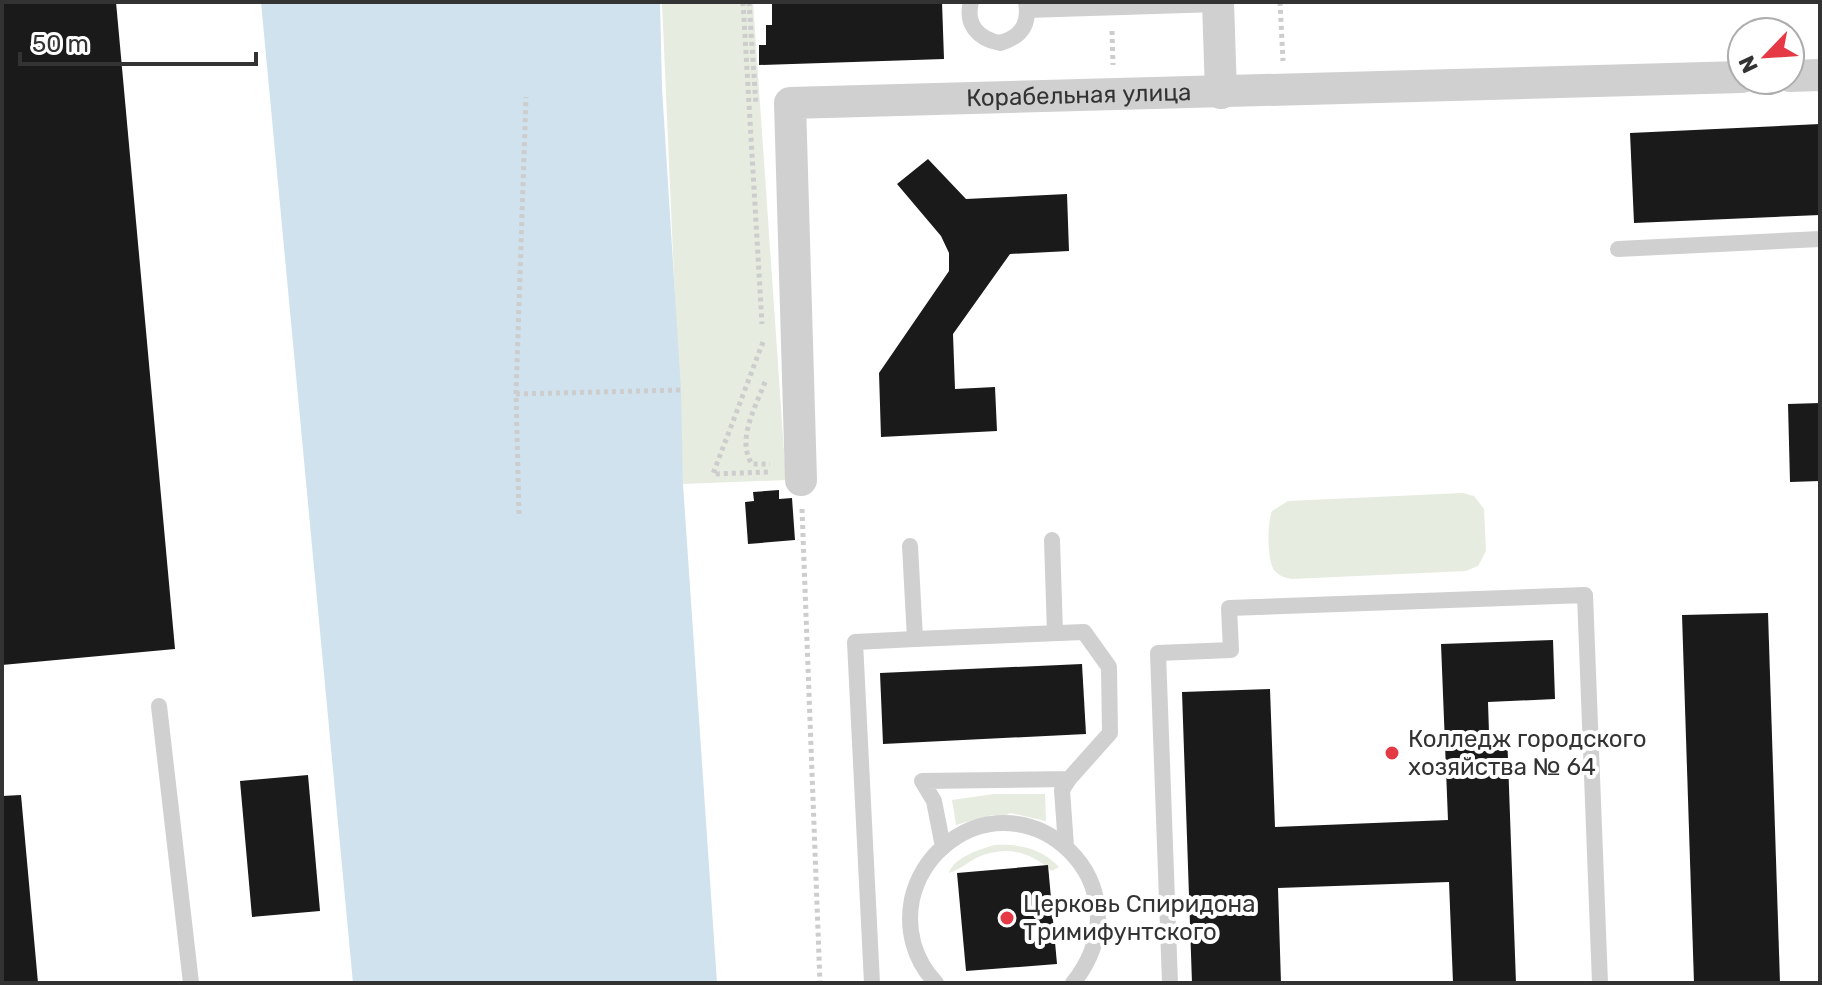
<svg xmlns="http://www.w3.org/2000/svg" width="1822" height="985" font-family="Rubik,sans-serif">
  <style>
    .green { fill: #e6ecdf }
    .water { fill: #cfe2ee }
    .building { fill: #1a1a1a }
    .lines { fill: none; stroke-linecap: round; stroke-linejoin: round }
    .path { stroke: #cdcdcd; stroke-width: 5; stroke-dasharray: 4 4; stroke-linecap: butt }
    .lane { stroke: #d0d0d0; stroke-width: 16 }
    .street { stroke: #d0d0d0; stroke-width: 32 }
    .poi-dot { fill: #e63946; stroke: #fff; stroke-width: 3 }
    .labels { text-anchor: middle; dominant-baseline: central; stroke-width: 8; stroke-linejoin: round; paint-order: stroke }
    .street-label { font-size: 24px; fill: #333; stroke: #fff }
    .poi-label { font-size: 24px; fill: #333; stroke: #fff; text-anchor: start }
  </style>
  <rect width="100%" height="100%" fill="#fff"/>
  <!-- green -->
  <g class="green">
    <path d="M662 2H753L786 480 683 484Z"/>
    <path d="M1463 493 1474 496 1484 509 1486 551 1478 566 1466 571 1292 579C1285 578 1279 576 1274 570 1267 560 1267 523 1272 511L1288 501Z"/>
    <path d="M994 794H1045L1046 821 1010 813 1003 817 992 815 956 825 952 800Z"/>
    <path d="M994 845C1020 844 1041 848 1059 867L1052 871C1029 851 1005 845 976 858 967 863 959 870 949 873 954 857 979 850 994 845Z"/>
  </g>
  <!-- water -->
  <path class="water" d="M261 2H660L662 88 681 390 683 484 717 983H353Z"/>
  <!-- building -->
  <g class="building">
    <path d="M2 2H116L175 649 2 665Z"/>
    <path d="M779 2H942L944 59 759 65V45H766V25H772V4H779Z"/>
    <path d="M1820 124V215L1634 223 1630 133Z"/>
    <path d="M928 159 966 199 1067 194 1069 251 1010 254 953 334 955 389 995 387 997 431 881 437 879 373 949 271V253L941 236 897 184Z"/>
    <path d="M1820 403V481L1790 482 1788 404Z"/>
    <path d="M779 490V499L792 498 795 540 748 544 745 502 754 501 753 492Z"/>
    <path d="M1768 613 1780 983H1694L1682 615Z"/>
    <path d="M1553 640 1555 699 1488 702 1489 733 1507 732 1516 983H1453L1449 882 1278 888 1281 983H1192L1182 692 1270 689 1275 827 1448 820 1441 644Z"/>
    <path d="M1082 664 1086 734 883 744 880 673Z"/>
    <path d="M308 775 320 911 252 917 240 781Z"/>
    <path d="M21 795 38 983H2V796Z"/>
    <path d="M1048 865 1057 964 966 971 957 873Z"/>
  </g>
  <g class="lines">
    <!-- path -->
    <g class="path">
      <path d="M743 2 762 324"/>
      <path d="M749 2 756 105"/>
      <path d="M1280 2 1283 61"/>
      <path d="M1112 31 1113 65"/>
      <path d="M763 342 713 474 769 472"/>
      <path d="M765 382C756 406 736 440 752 464H770"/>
      <path d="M516 394 681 390"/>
      <path d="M802 509 820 983"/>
      <path d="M519 514 516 394 526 97"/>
    </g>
    <!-- lane -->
    <g class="lane">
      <path d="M971 2C965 24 978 39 1000 43 1021 37 1030 24 1026 2"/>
      <path d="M1027 10 1218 4"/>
      <path d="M1618 249 1820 239"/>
      <path d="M1052 540 1055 633"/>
      <path d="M910 546 915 639 1084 632 1109 667 1110 733 1069 779 922 781 934 801 943 847"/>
      <path d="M159 706 191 983"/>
      <path d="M1066 846 1062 790 1069 779"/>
      <path d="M872 983 855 642 915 639"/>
      <path d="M936 983C914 960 906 930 912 899 917 878 927 861 943 847 1028 773 1151 885 1073 983"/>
      <path d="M1170 983 1158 653 1231 650 1229 608 1585 595 1600 983"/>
    </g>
    <!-- street -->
    <g class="street">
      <path d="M1218 2 1221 93"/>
      <path d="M1790 76 1820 75"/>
      <path id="s1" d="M801 480 790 103 1742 77"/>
    </g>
  </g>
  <!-- markers -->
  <g class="poi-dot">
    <circle cx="1392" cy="753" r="8"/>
    <circle cx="1007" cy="918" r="8"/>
  </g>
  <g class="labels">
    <!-- street labels -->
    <g class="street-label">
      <text stroke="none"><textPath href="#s1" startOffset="666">Корабельная улица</textPath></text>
    </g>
    <!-- poi labels -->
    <g class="poi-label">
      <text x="1408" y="739">Колледж городского<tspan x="1408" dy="28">хозяйства № 64</tspan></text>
      <text x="1023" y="904">Церковь Спиридона<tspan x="1023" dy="28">Тримифунтского</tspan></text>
    </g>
  </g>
  <!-- border -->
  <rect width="1822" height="985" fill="none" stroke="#333333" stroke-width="8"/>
  <!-- north arrow -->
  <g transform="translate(1766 56) rotate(245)"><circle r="38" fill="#ffffff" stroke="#adadad" stroke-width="2"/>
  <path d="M0-6L14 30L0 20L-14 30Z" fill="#e63946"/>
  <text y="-12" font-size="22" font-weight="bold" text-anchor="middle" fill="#333333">N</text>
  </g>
  <!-- scale -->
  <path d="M20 52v12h236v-12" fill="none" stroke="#333333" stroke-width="4"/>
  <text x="32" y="52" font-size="24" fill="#333333" stroke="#ffffff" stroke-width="6" paint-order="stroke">50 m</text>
</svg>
